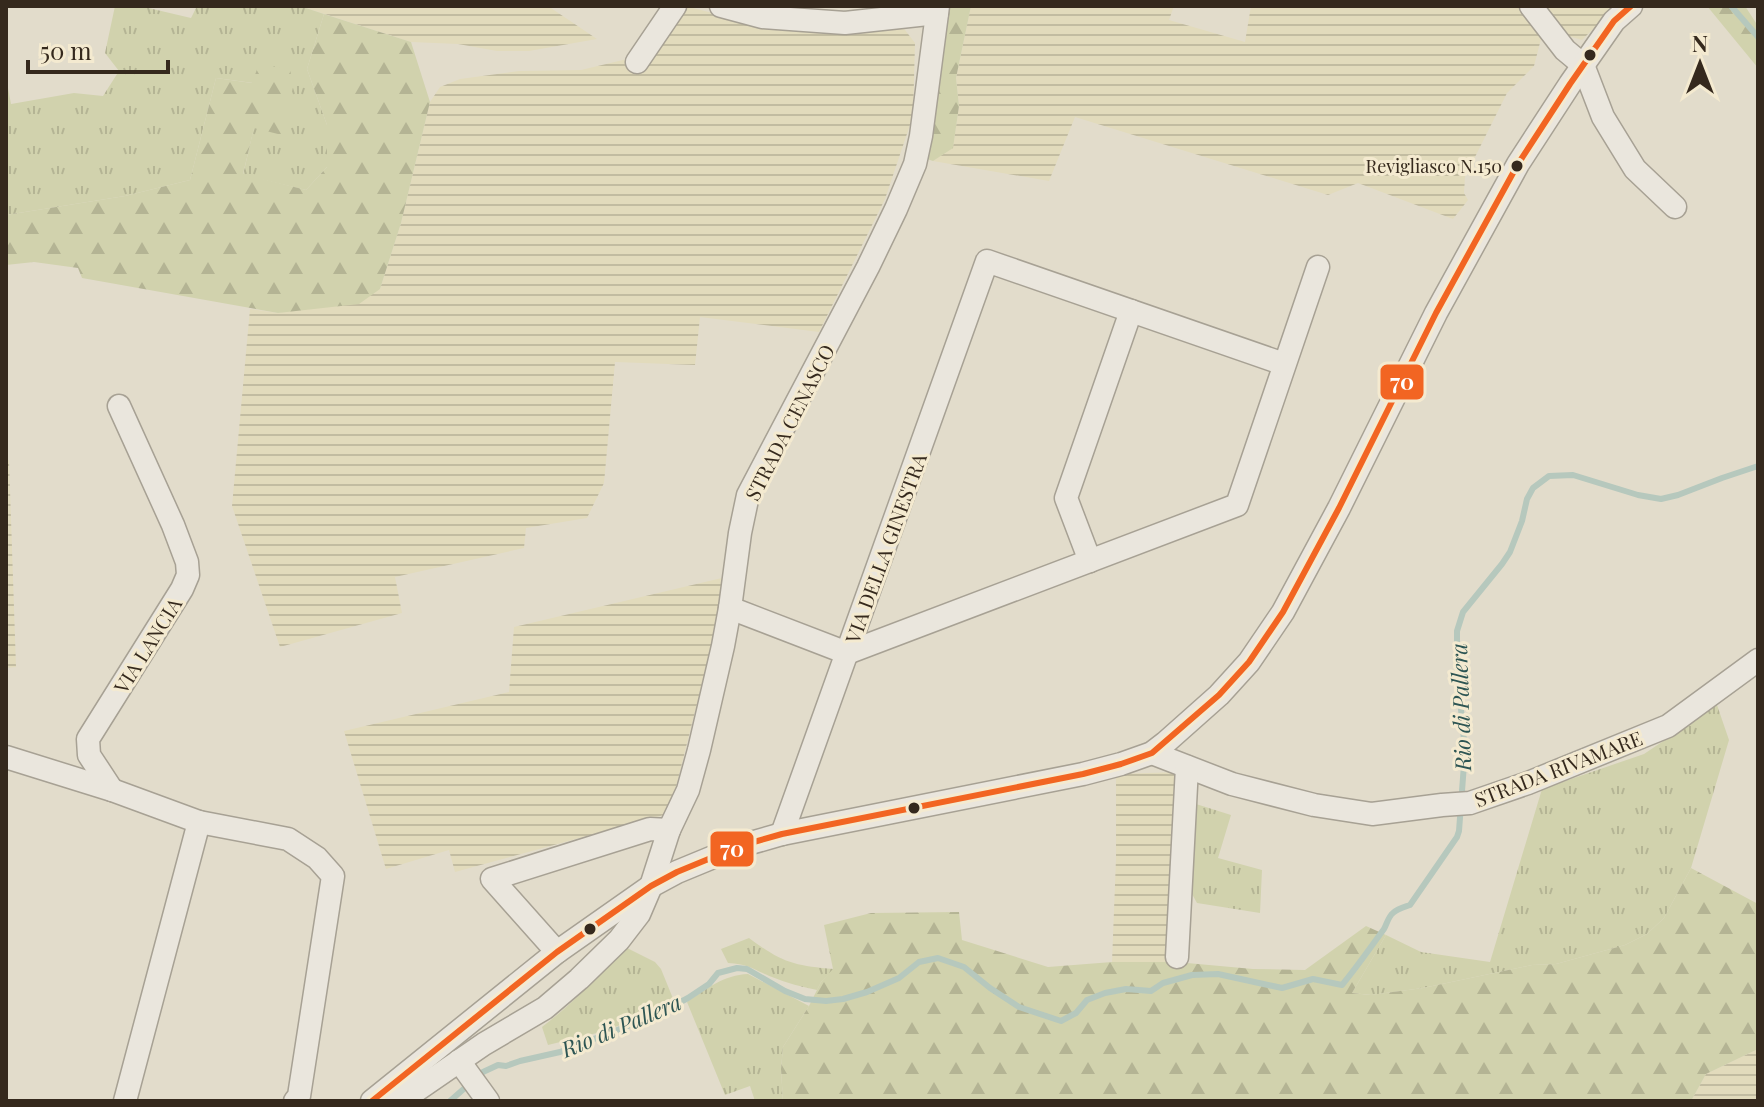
<svg xmlns="http://www.w3.org/2000/svg" width="1764" height="1107" font-family="'Playfair Display',serif">
  <style>
    .farmland { fill: url(#farmland-rules) }
    .grass { fill: url(#grass-tufts) }
    .forest { fill: url(#forest-firs) }
    .lines { fill: none; stroke-linecap: round; stroke-linejoin: round }
    .stream { stroke: #b6c8bd; stroke-width: 6 }
    .minor-casing { stroke: #a7a194; stroke-width: 25 }
    .minor { stroke: #eae6dd; stroke-width: 22 }
    .bus-1-casing { stroke: #f4ead0; stroke-width: 12 }
    .bus-1 { stroke: #f26522; stroke-width: 6 }
    .bus-dot { fill: #35291d; stroke: #f4ead0; stroke-width: 3 }
    .labels { text-anchor: middle; dominant-baseline: central; stroke-width: 6; stroke-linejoin: round; paint-order: stroke }
    .bus-label { font-size: 18px; fill: #35291d; stroke: #f4ead0; text-anchor: end }
    .street-label { font-size: 20px; fill: #35291d; stroke: #f4ead0 }
    .water-label { font-size: 22px; font-style: italic; fill: #2d5553; stroke: #f4ead0 }
    .line-badge { stroke: #f4ead0; stroke-width: 3 }
    .badge-label { font-size: 22px; text-anchor: middle; font-weight: bold; fill: #fff }
  </style>
  <defs>
    <pattern id="farmland-rules" width="6" height="5" patternUnits="userSpaceOnUse" patternTransform="scale(2)"><rect width="6" height="5" fill="#e2dbbc"/><path d="M0 2.5h6" fill="none" stroke="#c2bca1"/></pattern>
    <pattern id="grass-tufts" width="24" height="20" patternUnits="userSpaceOnUse" patternTransform="scale(2)"><rect width="24" height="20" fill="#d1d2ad"/><path d="M3 7l-1-3M5 7V3M7 7l1-3M15 17l-1-3M17 17v-4M19 17l1-3" fill="none" stroke="#b4b494"/></pattern>
    <pattern id="forest-firs" width="22" height="20" patternUnits="userSpaceOnUse" patternTransform="scale(2)"><rect width="22" height="20" fill="#d1d2ad"/><path d="M5 1l3.5 6h-7zM16 11l3.5 6h-7z" fill="#b4b494"/></pattern>
  </defs>
  <rect width="100%" height="100%" fill="#e2dccb"/>
  <!-- farmland -->
  <g class="farmland">
    <path d="M300 6H548L597 39 529 51H497L458 44 411 42Z"/>
    <path d="M685 6 756 24 902 26 915 43 913 116 885 199 819 332 700 317 695 365 615 362 604 483 587 518 526 528 524 548 395 577 402 613 280 647 232 506 250 309 278 313 380 289 401 223 430 102 440 87 460 79 519 71 581 70 627 59Z"/>
    <path d="M971 6H1174L1169 20 1245 42 1251 6H1519L1541 39 1534 66 1507 93 1473 161 1466 162 1464 193 1468 200 1453 219 1358 183 1328 195 1075 117 1049 181 933 161 953 147 959 106 956 78Z"/>
    <path d="M1541 6H1616L1582 40 1565 35Z"/>
    <path d="M6 460H9L16 667 6 668Z"/>
    <path d="M726 577 714 636 676 787 664 815 455 872 449 850 386 869 344 731 509 692 514 627Z"/>
    <path d="M1180 772 1172 962H1112L1116 859V774Z"/>
    <path d="M1758 1049V1101H1691L1706 1074Z"/>
  </g>
  <!-- grass -->
  <g class="grass">
    <path d="M115 6H140L191 18 197 6H300L324 14 307 69 327 125V167L306 190 243 175 254 127 282 134 253 83 216 78 190 180 125 196 6 215V77L11 104 74 93 103 96 119 71 105 53Z"/>
    <path d="M1717 705 1729 740 1691 868 1664 918 1647 934 1625 945 1556 964 1532 965 1423 988 1371 995 1352 993 1386 935 1421 952 1490 962 1542 789 1644 754Z"/>
    <path d="M1196 804 1231 815 1218 858 1262 870 1260 913 1197 903 1192 894Z"/>
    <path d="M749 938C781 962 794 966 834 969L821 982 817 990C802 987 787 983 772 977 754 970 749 964 728 963L721 949Z"/>
    <path d="M623 946 655 962 661 969 674 1001 638 1018 605 1031 548 1045 542 1027C572 1004 600 976 623 946Z"/>
    <path d="M748 974 809 1006 783 1047 781 1069 783 1101H755L750 1086 725 1095 687 1002C706 989 724 975 748 974Z"/>
  </g>
  <!-- forest -->
  <g class="forest">
    <path d="M946 6H971L956 78 959 106 953 148 933 161 924 158Z"/>
    <path d="M1707 6H1745L1758 26V68Z"/>
    <path d="M324 14 411 42 430 102 401 223 380 289 359 304 278 313 82 278 78 268 34 262 6 265V215L125 196 190 180 216 78 252 83 259 64 290 69 293 87 282 135 254 128 243 174 306 190 327 167V125L307 69Z"/>
    <path d="M1691 868 1758 904V1049L1706 1074 1691 1101H783L781 1069 783 1047 809 1006 821 982 833 969 824 925 871 913 959 912 962 940 1048 967 1112 962H1176L1253 969 1305 970 1366 926 1386 935 1352 993 1370 995 1423 988 1532 965 1556 964 1625 945 1647 934 1664 918Z"/>
  </g>
  <g class="lines">
    <!-- stream -->
    <g class="stream">
      <path d="M1731 6 1758 37"/>
      <path d="M450 1101 483 1072 498 1065 506 1066 520 1061 560 1052 654 1016 688 998 709 984 718 973 737 968 747 969 785 991 805 999 826 1001 843 999 867 992 899 978 919 962 938 958 964 967 990 988 1019 1007 1061 1021 1076 1013 1087 1000 1105 993 1126 989 1151 991 1163 983 1192 975 1218 974 1282 988 1313 979 1342 985C1357 967 1370 948 1384 929 1387 924 1388 917 1393 913 1398 908 1404 907 1410 905L1457 837 1459 831 1465 751 1457 668V631L1463 612 1502 564 1510 552 1522 521 1527 499 1533 488 1549 476 1573 475 1638 495 1661 499 1678 495 1722 478 1758 466"/>
    </g>
    <defs>
      <g id="minor">
        <path d="M721 6 762 17 845 23 937 13"/>
        <path d="M1531 6 1565 50 1583 65 1603 117 1635 169 1675 207"/>
        <path d="M637 62 675 6"/>
        <path d="M1090 561 1066 498 1131 311"/>
        <path d="M730 608 847 653 1237 505 1318 267"/>
        <path d="M1152 753 1232 784 1314 805 1372 814 1442 805 1470 803 1528 783 1668 726 1758 660"/>
        <path d="M6 757 112 790 199 822"/>
        <path d="M112 790 89 755 88 739 182 589 188 575 187 562 173 525 119 406"/>
        <path d="M782 834 987 261 1284 364"/>
        <path d="M557 952 492 879 650 829 669 830"/>
        <path d="M1177 957 1187 767"/>
        <path d="M459 1061 488 1101"/>
        <path d="M125 1101 199 822 288 839 317 858 333 876 299 1096 295 1101"/>
        <path d="M372 1101 557 952 651 886 677 872 740 846 782 834 1083 774 1121 764 1152 753 1165 743 1219 695 1249 662 1283 612 1339 508 1436 313 1518 164 1570 84 1614 21 1631 6"/>
        <path d="M401 1101 484 1044 545 1008 579 979 619 940 639 914 651 886 669 830 688 790 699 750 723 646 730 608 740 533 748 495 868 267 896 209 915 164 921 136 938 6"/>
      </g>
    </defs>
    <!-- minor casing -->
    <use href="#minor" class="minor-casing"/>
    <!-- minor -->
    <use href="#minor" class="minor"/>
    <defs>
      <path id="bus-1" d="M372 1101 557 952 651 886 677 872 740 846 782 834 1083 774 1121 764 1152 753 1219 695 1249 662 1283 612 1339 508 1436 313 1518 164 1570 84 1614 21 1631 6"/>
    </defs>
    <!-- bus-1 casing -->
    <use href="#bus-1" class="bus-1-casing"/>
    <!-- bus-1 -->
    <use href="#bus-1" class="bus-1"/>
  </g>
  <!-- markers -->
  <g class="bus-dot">
    <circle cx="1590" cy="55" r="7"/>
    <circle cx="1517" cy="166" r="7"/>
    <circle cx="914" cy="808" r="7"/>
    <circle cx="590" cy="929" r="7"/>
  </g>
  <g class="labels">
    <!-- bus labels -->
    <g class="bus-label">
      <text x="1502" y="166">Revigliasco N.150</text>
    </g>
    <!-- street labels -->
    <g class="street-label">
      <text transform="translate(789 422) rotate(-63)">STRADA CENASCO</text>
      <text transform="translate(885 548) rotate(-70)">VIA DELLA GINESTRA</text>
      <text transform="translate(147 645) rotate(-58)">VIA LANCIA</text>
      <text transform="translate(1558 768) rotate(-21)">STRADA RIVAMARE</text>
    </g>
    <!-- water labels -->
    <g class="water-label">
      <text transform="translate(1460 707) rotate(-92)">Rio di Pallera</text>
      <text transform="translate(621 1025) rotate(-23)">Rio di Pallera</text>
    </g>
  </g>
  <g class="line-badge">
    <rect x="1379" y="363" width="46" height="38" rx="8" fill="#f26522"/>
    <rect x="709" y="830" width="46" height="38" rx="8" fill="#f26522"/>
  </g>
  <g class="badge-label">
    <text x="1402" y="390">70</text>
    <text x="732" y="857">70</text>
  </g>
  <!-- border -->
  <rect width="1764" height="1107" fill="none" stroke="#35291d" stroke-width="16"/>
  <!-- north arrow -->
  <g transform="translate(1700 64)" stroke="#f4ead0" stroke-width="6" paint-order="stroke">
  <path d="M0-6L14 30L0 20L-14 30Z" fill="#35291d"/>
  <text y="-12" font-size="22" font-weight="bold" text-anchor="middle" fill="#35291d">N</text>
  </g>
  <!-- scale -->
  <path d="M28 60v12h140v-12" fill="none" stroke="#35291d" stroke-width="4"/>
  <text x="40" y="60" font-size="24" fill="#35291d" stroke="#f4ead0" stroke-width="6" paint-order="stroke">50 m</text>
</svg>
